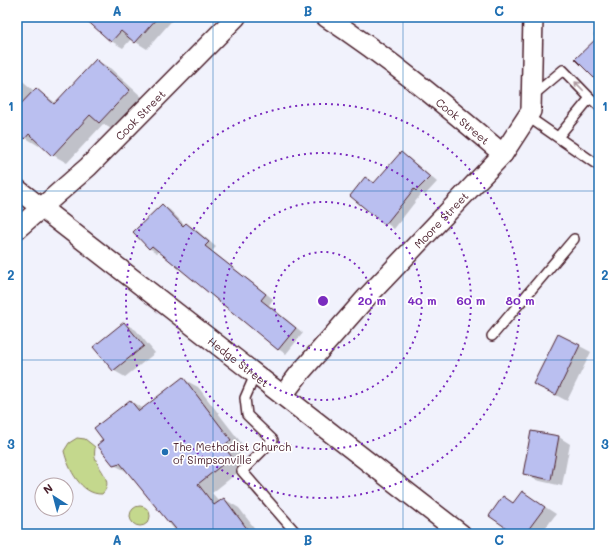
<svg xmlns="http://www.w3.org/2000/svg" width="616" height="551" font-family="Mali,sans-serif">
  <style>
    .green { fill: #c4d88d; stroke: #877c5c }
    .shadow { fill: #0003 }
    .building { fill: #babff0; stroke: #4a1f2b }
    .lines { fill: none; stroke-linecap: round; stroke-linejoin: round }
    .service-casing { stroke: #4a1f2b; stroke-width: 12 }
    .minor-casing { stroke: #4a1f2b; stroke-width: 22 }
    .service { stroke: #fff; stroke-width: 9 }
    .minor { stroke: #fff; stroke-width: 19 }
    .oneway { stroke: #ae9aa0 }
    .grid { fill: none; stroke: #1f6fb2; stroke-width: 1; stroke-opacity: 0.55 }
    .ring { fill: none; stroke: #7b2cbf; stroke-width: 2; stroke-dasharray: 2 4 }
    .poi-dot { fill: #1f6fb2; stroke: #fff; stroke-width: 1.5 }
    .labels { text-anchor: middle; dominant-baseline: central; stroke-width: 3.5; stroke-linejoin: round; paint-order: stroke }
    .street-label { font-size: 11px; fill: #4a1f2b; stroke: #fff }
    .poi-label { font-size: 11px; fill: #4a1f2b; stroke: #fff; text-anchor: start }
    .centre { fill: #7b2cbf; stroke: #fff; stroke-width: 2 }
    .ring-label { font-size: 12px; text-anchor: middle; font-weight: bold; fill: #7b2cbf; stroke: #fff; stroke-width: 3.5; stroke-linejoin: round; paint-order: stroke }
    .neatline { fill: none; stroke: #1f6fb2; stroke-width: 1.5 }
    .grid-label { font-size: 13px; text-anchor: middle; font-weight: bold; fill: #1f6fb2 }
  </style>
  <rect width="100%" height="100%" fill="#f1f2fc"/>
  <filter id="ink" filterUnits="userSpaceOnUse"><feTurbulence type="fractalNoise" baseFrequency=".025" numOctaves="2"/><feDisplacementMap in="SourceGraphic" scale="8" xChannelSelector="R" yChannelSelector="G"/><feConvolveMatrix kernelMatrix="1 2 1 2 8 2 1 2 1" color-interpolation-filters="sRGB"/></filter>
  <g filter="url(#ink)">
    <!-- green -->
    <g class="green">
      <path d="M77 438 85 439 95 447C95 450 94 454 95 457 98 470 115 481 102 494 81 495 68 468 64 451L69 443Z"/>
      <circle cx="140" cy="516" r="10"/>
    </g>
    <!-- shadow -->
    <g class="shadow">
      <path d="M87 17H175L147 49 131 39 123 48 111 41Z"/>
      <path d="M599 29V81L597 39 593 35Z"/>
      <path d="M96 60 110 68 143 98 113 130 103 124 67 163 53 155 41 144 39 146 26 138 17 130V76L34 91 36 89 56 103Z"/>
      <path d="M401 153 409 158 437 182 425 195 422 193 394 229 351 196 366 178 375 184Z"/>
      <path d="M162 205 170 210 185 225 186 224 194 228 216 247 212 251 273 299 269 305 303 333 286 354 278 349 160 250 157 253 149 248Z"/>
      <path d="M124 323 136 330 155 353 125 377 113 370Z"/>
      <path d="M559 335 591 352 567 401 535 384Z"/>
      <path d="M183 379 198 387 246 449 238 455 246 466 212 493 220 502 224 499 239 508 259 534H176L177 533 130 473 114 465 105 441 130 401 144 409Z"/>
      <path d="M559 437 570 444 562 486 536 480 524 474Z"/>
      <path d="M522 492 556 514 541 534H517L503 497 514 504Z"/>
    </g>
    <!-- building -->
    <g class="building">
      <path d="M83 17H158L135 43 121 31 111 42Z"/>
      <path d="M599 36V83L575 59Z"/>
      <path d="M96 59 130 90 99 123 90 115 52 156 29 134 25 139 17 132V108L36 88 54 104Z"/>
      <path d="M401 152 430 177 416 191 414 189 385 225 350 196 365 177 374 183Z"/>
      <path d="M162 204 183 226 186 223 209 242 205 246 266 294 261 300 296 328 278 350 152 246 149 249 133 232Z"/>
      <path d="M124 322 144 346 113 371 93 347Z"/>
      <path d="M558 334 580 345 556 395 533 384Z"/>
      <path d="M183 377 231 440 223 446 232 457 198 484 214 505 224 498 251 534H180L170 522 169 523 120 463 113 465 97 445 103 440 94 428 130 400 139 411Z"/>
      <path d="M531 431 559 436 551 480 523 474Z"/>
      <path d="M522 491 545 507 525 534H515L489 516 503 496 513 503Z"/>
    </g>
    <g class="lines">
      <defs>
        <g id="service">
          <path d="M531 97 563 70 590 98 558 137"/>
          <path d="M590 98 599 106"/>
          <path d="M527 116 599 166"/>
          <path d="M492 336 574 239"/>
          <path d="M255 375 245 398 247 415 273 440 242 471 297 534"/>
        </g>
        <g id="minor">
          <path id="s1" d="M326 17C389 58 446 106 503 154"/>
          <path id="s2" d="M17 189 461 534"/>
          <path id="s3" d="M17 229 88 167 236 17"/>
          <path id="s4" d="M283 395 299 374 366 298 503 154 531 111 533 17"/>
        </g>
      </defs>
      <!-- service casing -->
      <use href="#service" class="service-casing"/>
      <!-- minor casing -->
      <use href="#minor" class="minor-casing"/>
      <!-- service -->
      <use href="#service" class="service"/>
      <!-- minor -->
      <use href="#minor" class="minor"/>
    </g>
    <!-- one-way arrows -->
    <defs><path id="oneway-shaft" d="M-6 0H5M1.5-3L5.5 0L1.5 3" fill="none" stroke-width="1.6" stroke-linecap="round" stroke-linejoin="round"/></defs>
    <use class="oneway" href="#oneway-shaft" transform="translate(579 86) rotate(-134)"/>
  </g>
  <!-- grid -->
  <path class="grid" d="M213 17V534M403 17V534M17 191H599M17 360H599"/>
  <!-- distance rings -->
  <g class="ring">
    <circle cx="323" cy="301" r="49"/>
    <circle cx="323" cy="301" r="99"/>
    <circle cx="323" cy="301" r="148"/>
    <circle cx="323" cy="301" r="197"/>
  </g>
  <!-- markers -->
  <circle class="poi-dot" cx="165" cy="452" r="4"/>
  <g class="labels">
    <!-- street labels -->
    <g class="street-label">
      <text stroke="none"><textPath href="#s3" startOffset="168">Cook Street</textPath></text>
      <text stroke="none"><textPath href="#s1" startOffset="172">Cook Street</textPath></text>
      <text stroke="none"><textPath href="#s4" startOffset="236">Moore Street</textPath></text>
      <text stroke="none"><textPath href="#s2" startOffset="281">Hedge Street</textPath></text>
    </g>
    <!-- poi labels -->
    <g class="poi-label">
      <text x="173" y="446">The Methodist Church<tspan x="173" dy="13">of Simpsonville</tspan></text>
    </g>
  </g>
  <circle cx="323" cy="301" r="6" class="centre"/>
  <g class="ring-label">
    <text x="372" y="305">20 m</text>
    <text x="422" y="305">40 m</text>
    <text x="471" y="305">60 m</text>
    <text x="520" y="305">80 m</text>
  </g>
  <!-- margin -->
  <rect width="616" height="551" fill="none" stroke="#fff" stroke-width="44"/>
  <!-- north arrow -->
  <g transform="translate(54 497) rotate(324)"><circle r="19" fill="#ffffff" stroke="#b7a5aa"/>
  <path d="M0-3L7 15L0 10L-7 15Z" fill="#1f6fb2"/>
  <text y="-6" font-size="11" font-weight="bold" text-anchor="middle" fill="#4a1f2b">N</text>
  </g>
  <rect x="22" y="22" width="572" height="507" class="neatline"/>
  <g class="grid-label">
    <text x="117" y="16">A</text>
    <text x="308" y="16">B</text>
    <text x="499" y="16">C</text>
    <text x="11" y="111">1</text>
    <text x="605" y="111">1</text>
    <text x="11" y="280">2</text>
    <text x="605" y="280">2</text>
    <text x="11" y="449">3</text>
    <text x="605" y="449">3</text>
    <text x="117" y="545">A</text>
    <text x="308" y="545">B</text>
    <text x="499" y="545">C</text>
  </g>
</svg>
